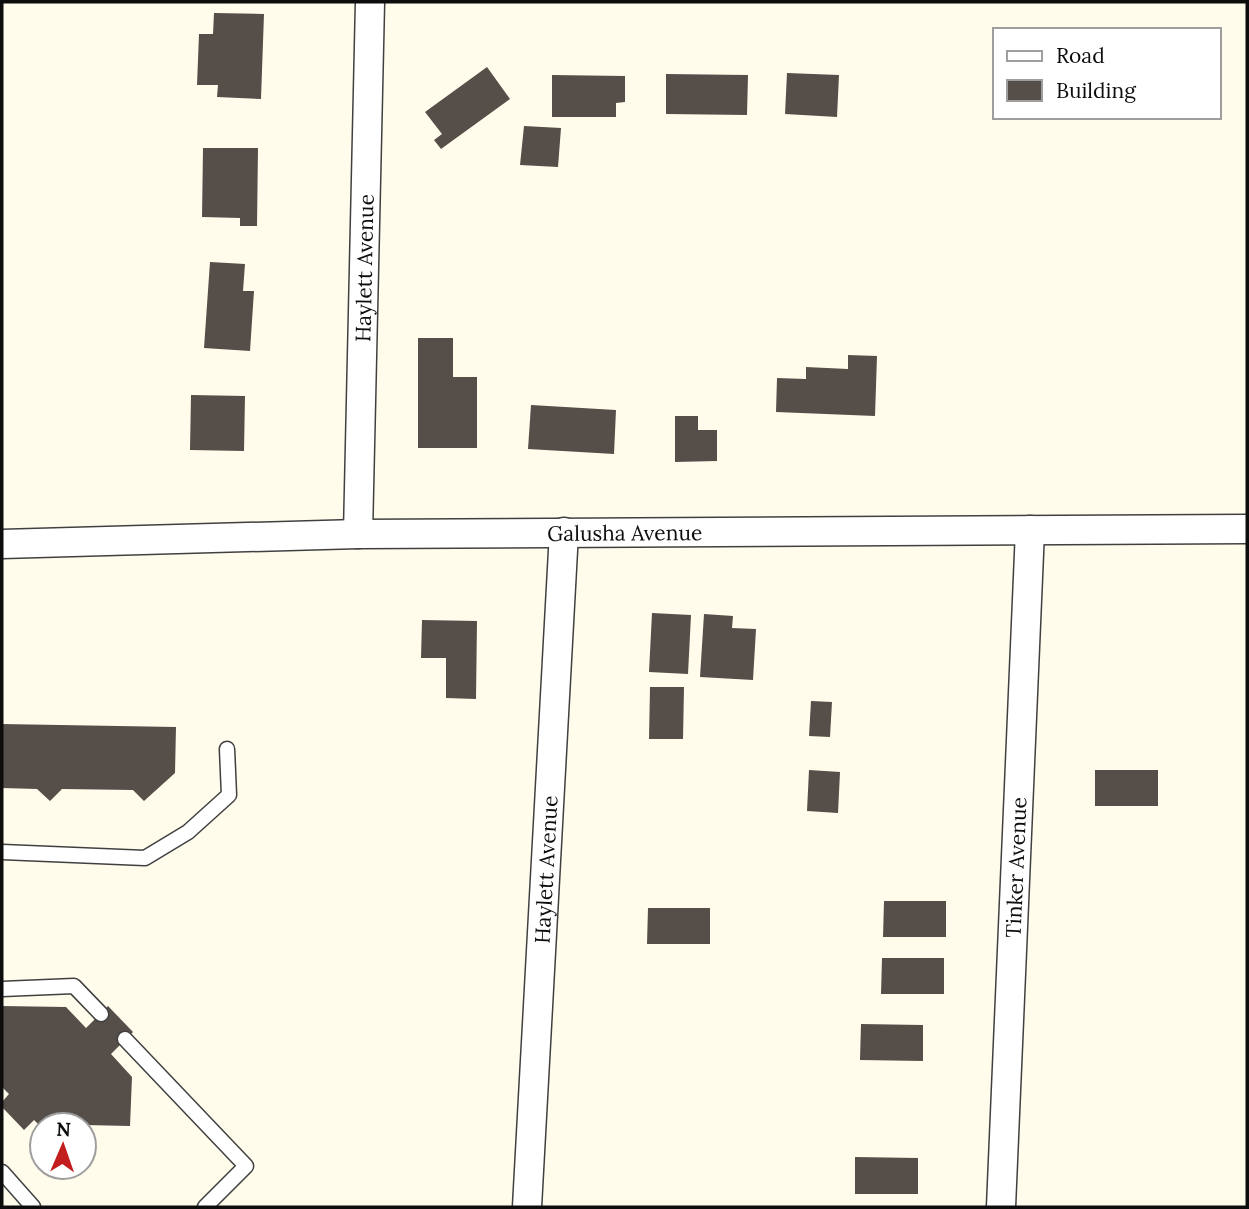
<svg xmlns="http://www.w3.org/2000/svg" width="1249" height="1209" font-family="Lora,serif">
  <style>
    .building { fill: #564e48 }
    .lines { fill: none; stroke-linecap: round; stroke-linejoin: round }
    .lane-casing { stroke: #404040; stroke-width: 17 }
    .street-casing { stroke: #404040; stroke-width: 31 }
    .lane { stroke: #fff; stroke-width: 14 }
    .street { stroke: #fff; stroke-width: 28 }
    .labels { text-anchor: middle; dominant-baseline: central; stroke-width: 7; stroke-linejoin: round; paint-order: stroke }
    .street-label { font-size: 21px; fill: #0d0d0d; stroke: #fff }
  </style>
  <rect width="100%" height="100%" fill="#fffcec"/>
  <!-- building -->
  <g class="building">
    <path d="M214 13 264 14 261 99 217 97 218 85H197L199 34H213Z"/>
    <path d="M487 67 510 99 441 149 434 140 442 134 425 112Z"/>
    <path d="M787 73 839 75 837 117 785 114Z"/>
    <path d="M666 74 748 75 747 115 666 114Z"/>
    <path d="M552 75 625 76V102L616 103V117H552Z"/>
    <path d="M524 126 561 128 558 167 520 165Z"/>
    <path d="M203 148H258L257 226H240V218L202 217Z"/>
    <path d="M210 262 245 264 243 291H254L250 351 204 348Z"/>
    <path d="M418 338H453V377H477V448H418Z"/>
    <path d="M848 355 877 356 875 416 776 412 777 378 806 379V367L848 369Z"/>
    <path d="M191 395 245 396 244 451 190 450Z"/>
    <path d="M531 405 616 410 614 454 528 449Z"/>
    <path d="M675 416H698V430H717V461L675 462Z"/>
    <path d="M652 613 691 615 688 674 649 672Z"/>
    <path d="M704 614 733 616 732 628 756 629 753 680 700 677Z"/>
    <path d="M422 620 477 621 476 699 446 698V658H421Z"/>
    <path d="M650 687H684L683 739H649Z"/>
    <path d="M811 701 832 702 830 737 809 736Z"/>
    <path d="M2 724 176 727 175 773 144 801 133 790 62 789 50 801 37 789 2 788Z"/>
    <path d="M809 770 840 772 838 813 807 811Z"/>
    <rect x="1095" y="770" width="63" height="36"/>
    <path d="M884 901H946V937H883Z"/>
    <path d="M648 908H710V944H647Z"/>
    <path d="M882 958H944V994H881Z"/>
    <path d="M2 1006 66 1007 86 1028 108 1006 133 1032 111 1054 132 1077 130 1126 38 1124 34 1120 24 1130 2 1107V1102L9 1094 2 1087Z"/>
    <path d="M861 1024 923 1025V1061L860 1060Z"/>
    <path d="M855 1157 918 1158V1194H855Z"/>
  </g>
  <g class="lines">
    <defs>
      <g id="lane">
        <path d="M2 852 145 858 188 832 229 795 227 749"/>
        <path d="M2 989 74 986 101 1014"/>
        <path d="M125 1039 246 1166 205 1207"/>
        <path d="M2 1172 33 1207"/>
      </g>
      <g id="street">
        <path id="s1" d="M358 534 370 2"/>
        <path id="s2" d="M2 544 358 534 1247 529"/>
        <path id="s3" d="M527 1207 564 532"/>
        <path id="s4" d="M1001 1207 1030 530"/>
      </g>
    </defs>
    <!-- lane casing -->
    <use href="#lane" class="lane-casing"/>
    <!-- street casing -->
    <use href="#street" class="street-casing"/>
    <!-- lane -->
    <use href="#lane" class="lane"/>
    <!-- street -->
    <use href="#street" class="street"/>
  </g>
  <g class="labels">
    <!-- street labels -->
    <g class="street-label">
      <text stroke="none"><textPath href="#s1" startOffset="266">Haylett Avenue</textPath></text>
      <text stroke="none"><textPath href="#s2" startOffset="623">Galusha Avenue</textPath></text>
      <text stroke="none"><textPath href="#s4" startOffset="340">Tinker Avenue</textPath></text>
      <text stroke="none"><textPath href="#s3" startOffset="338">Haylett Avenue</textPath></text>
    </g>
  </g>
  <!-- border -->
  <rect width="1249" height="1209" fill="none" stroke="#0d0d0d" stroke-width="7"/>
  <!-- legend -->
  <rect x="993" y="28" width="228" height="91" fill="#ffffff" stroke="#9e9e9e" stroke-width="2"/>
  <rect x="1007" y="51" width="35" height="10" fill="#ffffff" stroke="#9e9e9e" stroke-width="2"/>
  <text x="1056" y="63" font-size="21" fill="#0d0d0d">Road</text>
  <rect x="1007" y="80" width="35" height="21" fill="#564e48" stroke="#9e9e9e" stroke-width="2"/>
  <text x="1056" y="98" font-size="21" fill="#0d0d0d">Building</text>
  <!-- north arrow -->
  <g transform="translate(63 1146) rotate(2)"><circle r="33" fill="#ffffff" stroke="#9e9e9e" stroke-width="2"/>
  <path d="M0-5L12 26L0 18L-12 26Z" fill="#c31e1e"/>
  <text y="-10" font-size="19" font-weight="bold" text-anchor="middle" fill="#0d0d0d">N</text>
  </g>
</svg>
